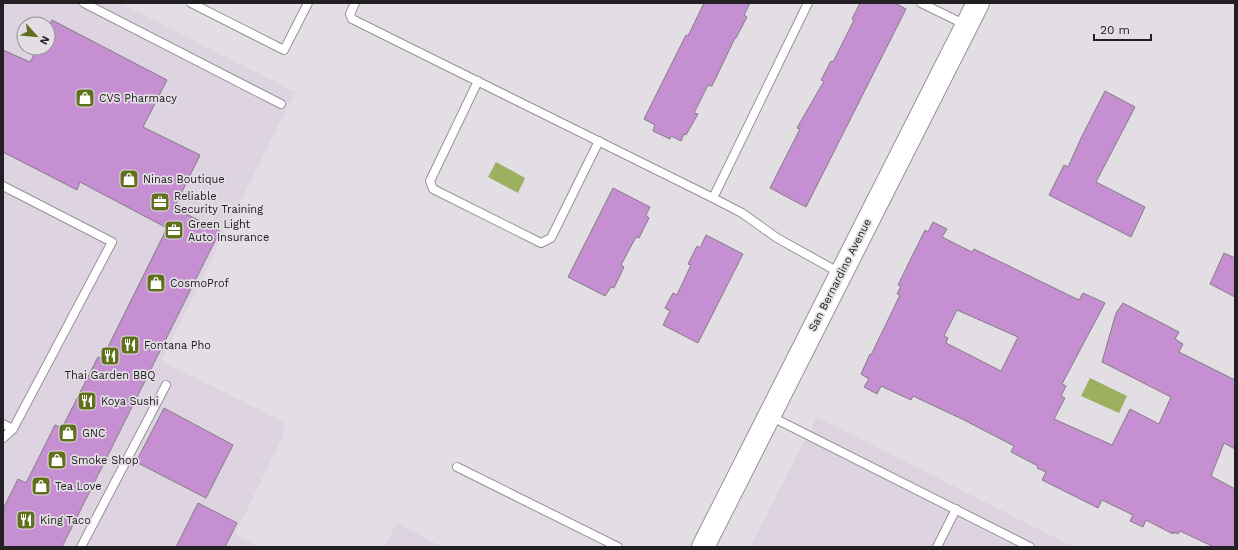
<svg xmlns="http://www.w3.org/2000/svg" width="1238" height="550" font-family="'Work Sans',sans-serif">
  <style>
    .built { fill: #ded3e1; fill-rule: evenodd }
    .water { fill: #9db05f }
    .building { fill: #c58fd1; stroke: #847e85; fill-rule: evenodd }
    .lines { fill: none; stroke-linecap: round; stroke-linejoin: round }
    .lane-casing { stroke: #979298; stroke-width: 10 }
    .secondary-casing { stroke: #979298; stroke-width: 24 }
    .lane { stroke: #fff; stroke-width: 8 }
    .secondary { stroke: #fff; stroke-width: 22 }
    .labels { text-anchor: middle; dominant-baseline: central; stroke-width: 3.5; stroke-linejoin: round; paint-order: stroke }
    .poi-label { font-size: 11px; fill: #222022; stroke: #e3dde4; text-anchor: start }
    .street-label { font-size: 11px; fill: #222022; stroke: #e3dde4 }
  </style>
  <rect width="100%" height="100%" fill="#e3dde4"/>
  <!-- built -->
  <g class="built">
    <path d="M3 3H120L295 92 161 361 284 422 283 436 235 534 259 547H3ZM24 24H48V48H24Z"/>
    <path d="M817 417 1074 547H750Z"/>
    <path d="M397 523 442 547H384Z"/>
  </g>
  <!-- water -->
  <g class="water">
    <path d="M496 162 525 178 518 193 488 177Z"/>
    <path d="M1090 378 1127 396 1119 413 1081 396Z"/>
  </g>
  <!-- building -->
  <g class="building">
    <path d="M704 3H750L744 15 747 17 736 38H735L712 86 708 85 694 113 698 114 686 135 684 134 681 141 671 136 670 139 653 131 655 125 644 119 686 35 688 36Z"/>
    <path d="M860 3H895L906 9 806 207 770 188 800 129 797 128 824 81 821 80 831 61 833 62 854 20 852 19Z"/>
    <path d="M52 20 167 80 143 127 200 155 174 208 220 231 62 547H3V509L18 479 26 483 55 425 62 428 98 357 102 359 167 228 80 182 77 190 3 152V50L30 62 38 48H48V28Z"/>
    <path d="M1105 91 1135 107 1096 182 1145 207 1131 237 1049 195 1064 165 1068 167 1082 136Z"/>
    <path d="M613 188 650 207 646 215 649 218 639 238 636 237 621 265 624 267 614 288 611 287 605 296 568 277Z"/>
    <path d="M933 222 947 229 942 237 972 252 974 249 1079 300 1083 293 1105 303 1062 384 1066 386 1061 396 1065 398 1054 419 1112 445 1130 409 1159 424 1171 397 1102 362 1116 313 1123 303 1179 332 1175 339 1183 344 1179 352 1235 380V449L1224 443 1211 476 1235 489V547H1214L1180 531 1178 534 1173 532V534L1146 520 1143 527 1130 521 1133 515 1102 500 1098 508 1042 480 1046 472 1037 468 1038 466 1011 452 1014 446 964 420 913 396 911 400 881 386 877 394 864 387 869 379 861 374 870 354 871 355 900 295 897 294 901 286 898 285 925 230 928 232ZM957 310 1018 337 1001 371 946 343 948 338 944 336Z"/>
    <path d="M706 235 743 254 698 343 663 325 670 311 665 308 673 293 677 295 691 265 688 264 697 246 700 248Z"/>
    <path d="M1224 253 1235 258V297L1210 284Z"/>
    <path d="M164 408 233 445 206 498 136 462Z"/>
    <path d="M198 503 237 523 225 547H176Z"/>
  </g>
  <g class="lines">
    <defs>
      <g id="lane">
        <path d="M84 3 281 104"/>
        <path d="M191 3 284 50 308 3"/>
        <path d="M355 3 350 14 352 19 713 198 742 213 777 238 840 273"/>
        <path d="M921 3 966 25"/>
        <path d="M478 81 430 181 433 189 541 243 551 238 599 141"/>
        <path d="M3 186 112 242 13 429 3 424"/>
        <path d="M713 198 808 3"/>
        <path d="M770 416 1030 547"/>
        <path d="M3 438 13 429"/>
        <path d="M457 467 618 547"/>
        <path d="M81 547 166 385"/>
        <path d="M937 547 956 509"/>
      </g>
      <path id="secondary" d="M703 547 978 3"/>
    </defs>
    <!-- lane casing -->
    <use href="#lane" class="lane-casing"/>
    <!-- secondary casing -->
    <use href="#secondary" class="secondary-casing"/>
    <!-- lane -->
    <use href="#lane" class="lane"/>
    <!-- secondary -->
    <use href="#secondary" class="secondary"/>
  </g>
  <!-- icons -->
  <defs>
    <symbol id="shop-square" viewBox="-11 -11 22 22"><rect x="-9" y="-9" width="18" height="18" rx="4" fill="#60711e" stroke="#e3dde4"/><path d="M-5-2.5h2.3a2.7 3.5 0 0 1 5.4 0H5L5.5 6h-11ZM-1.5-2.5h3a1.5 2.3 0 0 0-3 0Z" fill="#fff"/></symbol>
    <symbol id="office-square" viewBox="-11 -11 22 22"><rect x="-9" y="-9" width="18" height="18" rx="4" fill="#60711e" stroke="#e3dde4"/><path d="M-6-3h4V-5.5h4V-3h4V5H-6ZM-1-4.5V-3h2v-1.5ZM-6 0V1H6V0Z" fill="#fff"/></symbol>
    <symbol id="restaurant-square" viewBox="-11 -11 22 22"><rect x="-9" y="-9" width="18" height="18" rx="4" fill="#60711e" stroke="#e3dde4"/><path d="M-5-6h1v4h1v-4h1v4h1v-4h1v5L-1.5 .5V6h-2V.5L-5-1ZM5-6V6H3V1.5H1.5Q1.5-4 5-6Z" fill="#fff"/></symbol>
  </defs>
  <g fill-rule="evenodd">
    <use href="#shop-square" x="74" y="87" width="22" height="22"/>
    <use href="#shop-square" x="118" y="168" width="22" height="22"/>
    <use href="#office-square" x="149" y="191" width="22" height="22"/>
    <use href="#office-square" x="163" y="219" width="22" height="22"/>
    <use href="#shop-square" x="145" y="272" width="22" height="22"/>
    <use href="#restaurant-square" x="119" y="334" width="22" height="22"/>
    <use href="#restaurant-square" x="99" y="345" width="22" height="22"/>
    <use href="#restaurant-square" x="76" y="390" width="22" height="22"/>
    <use href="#shop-square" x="57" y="422" width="22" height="22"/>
    <use href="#shop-square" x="46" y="449" width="22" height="22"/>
    <use href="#shop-square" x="30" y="475" width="22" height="22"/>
    <use href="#restaurant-square" x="15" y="509" width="22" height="22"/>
  </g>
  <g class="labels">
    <!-- poi labels -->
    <g class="poi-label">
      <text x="99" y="98">CVS Pharmacy</text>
      <text x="143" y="179">Ninas Boutique</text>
      <text x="174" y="196">Reliable<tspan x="174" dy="13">Security Training</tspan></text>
      <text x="188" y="224">Green Light<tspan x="188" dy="13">Auto Insurance</tspan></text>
      <text x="170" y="283">CosmoProf</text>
      <text x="144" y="345">Fontana Pho</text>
      <text x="110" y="375" text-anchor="middle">Thai Garden BBQ</text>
      <text x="101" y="401">Koya Sushi</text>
      <text x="82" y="433">GNC</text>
      <text x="71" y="460">Smoke Shop</text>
      <text x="55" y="486">Tea Love</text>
      <text x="40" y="520">King Taco</text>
    </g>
    <!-- street labels -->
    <g class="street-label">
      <text transform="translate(840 275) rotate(-63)">San Bernardino Avenue</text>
    </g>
  </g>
  <!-- border -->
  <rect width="1238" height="550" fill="none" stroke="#222022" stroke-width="8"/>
  <!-- north arrow -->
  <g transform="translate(36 36) rotate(117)"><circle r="19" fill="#e3dde4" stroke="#969196"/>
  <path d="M0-3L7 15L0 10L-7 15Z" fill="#60711e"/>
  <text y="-6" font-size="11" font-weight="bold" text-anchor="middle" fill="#222022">N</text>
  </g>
  <!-- scale -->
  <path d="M1094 34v6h57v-6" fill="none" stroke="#222022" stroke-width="2"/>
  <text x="1100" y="34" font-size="12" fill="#222022" stroke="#e3dde4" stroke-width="3" paint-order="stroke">20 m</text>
</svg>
